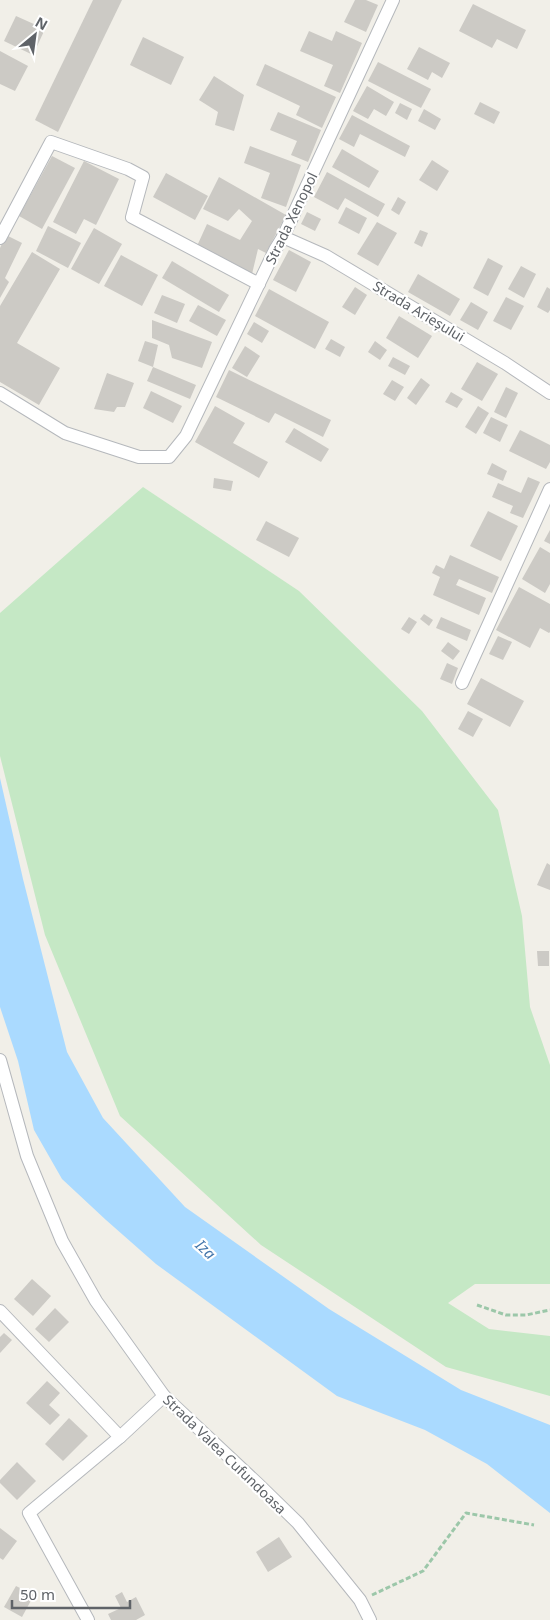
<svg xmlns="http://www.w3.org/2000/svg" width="550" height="1620" font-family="'Noto Sans',sans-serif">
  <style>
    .green { fill: #c5e8c5 }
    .water { fill: #aadaff }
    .building { fill: #cccac5 }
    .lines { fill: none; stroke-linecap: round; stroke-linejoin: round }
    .minor-casing { stroke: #b5b8bc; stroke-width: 14 }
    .path { stroke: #9cc7a9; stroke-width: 3; stroke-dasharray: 5 2.5; stroke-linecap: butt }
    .minor { stroke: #fff; stroke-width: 12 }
    .labels { text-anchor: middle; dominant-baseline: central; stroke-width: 4.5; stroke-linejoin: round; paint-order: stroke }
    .street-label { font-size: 14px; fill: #5f6368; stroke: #fff }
    .water-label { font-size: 15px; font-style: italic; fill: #4174aa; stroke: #fff }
  </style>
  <rect width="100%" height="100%" fill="#f1efe8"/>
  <!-- green -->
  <path class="green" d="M143 487 299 591 422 711 498 810 522 916 530 1007 550 1065V1284H475L448 1303 489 1329 550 1336V1396L446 1367 261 1245 120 1116 45 935 0 756V613Z"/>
  <!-- water -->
  <path class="water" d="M0 778 23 879 67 1052 103 1118 185 1207 329 1309 461 1390 550 1425V1513L487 1464 425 1430 337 1396 156 1264 106 1220 62 1179 34 1130 18 1061 0 1007Z"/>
  <!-- building -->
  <g class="building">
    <path d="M93 0H122L58 132 35 120Z"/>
    <path d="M355 0H366L378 5 366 32 344 22Z"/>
    <path d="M473 4 526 30 517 49 497 39 492 48 459 31Z"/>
    <path d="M16 16 45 29 33 55 4 41Z"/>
    <path d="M309 31 332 41 336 31 362 43 340 93 324 86 333 65 300 51Z"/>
    <path d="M143 37 184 57 171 85 130 65Z"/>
    <path d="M419 47 450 63 442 78 432 72 428 80 407 69Z"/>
    <path d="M0 51 28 66 15 91 0 84Z"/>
    <path d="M378 62 431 89 421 108 368 81Z"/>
    <path d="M265 64 336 97 322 128 296 115 300 106 256 85Z"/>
    <path d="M214 76 244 95 234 131 215 125 218 112 199 100Z"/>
    <path d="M367 86 394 102 386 116 374 109 368 119 353 111Z"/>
    <path d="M480 102 500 112 494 124 474 114Z"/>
    <path d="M400 103 412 109 407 120 395 113Z"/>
    <path d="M424 109 441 119 435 130 418 121Z"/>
    <path d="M278 112 321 130 308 162 291 155 297 141 270 130Z"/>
    <path d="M352 115 410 146 405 157 360 134 354 147 339 139Z"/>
    <path d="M250 146 301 165 286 207 261 198 270 173 244 163Z"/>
    <path d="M342 149 379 171 369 188 332 167Z"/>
    <path d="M52 156 75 168 42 229 19 216Z"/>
    <path d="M432 160 449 171 437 191 419 180Z"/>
    <path d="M84 161 119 179 96 225 84 219 76 234 53 222Z"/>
    <path d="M327 172 385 204 378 217 345 198 338 210 314 197Z"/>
    <path d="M166 173 208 196 195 220 153 197Z"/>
    <path d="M219 177 286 215 266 253 258 249 252 274 197 246 207 224 240 240 252 221 239 209 228 221 203 209Z"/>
    <path d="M398 197 406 202 399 215 391 210Z"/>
    <path d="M346 207 367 218 359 234 338 223Z"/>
    <path d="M307 212 321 219 315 231 301 224Z"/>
    <path d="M377 222 397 233 378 266 357 254Z"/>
    <path d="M48 226 81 243 68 268 36 251Z"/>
    <path d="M94 228 122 244 99 284 71 269Z"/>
    <path d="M420 230 428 233 422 247 414 243Z"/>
    <path d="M6 235 22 243 5 278 9 282 0 298V248Z"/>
    <path d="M289 250 311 262 296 292 273 280Z"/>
    <path d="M32 252 60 269 17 343 60 368 39 405 0 382V306Z"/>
    <path d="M121 255 158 275 142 306 104 286Z"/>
    <path d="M488 258 503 266 488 296 473 288Z"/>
    <path d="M172 261 229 295 219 312 162 278Z"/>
    <path d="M521 266 536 274 524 298 508 289Z"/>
    <path d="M418 274 460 299 450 316 408 292Z"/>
    <path d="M355 287 367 295 355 315 342 307Z"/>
    <path d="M547 287 550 289V310L548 313 537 307Z"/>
    <path d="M269 289 329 322 315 349 255 316Z"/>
    <path d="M162 295 185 304 177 323 154 313Z"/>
    <path d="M506 297 524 306 511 330 493 321Z"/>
    <path d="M471 302 488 312 478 330 460 320Z"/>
    <path d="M198 305 226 320 217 336 189 321Z"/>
    <path d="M399 316 432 336 418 358 386 338Z"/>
    <path d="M152 320 212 342 202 368 172 358 169 345 152 338Z"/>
    <path d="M254 322 269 331 262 343 247 334Z"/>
    <path d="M331 339 345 347 340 357 325 349Z"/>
    <path d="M145 341 158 345 153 367 196 385 190 399 147 381 153 367 138 361Z"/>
    <path d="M375 341 387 350 380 360 368 352Z"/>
    <path d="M245 346 260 356 247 377 232 368Z"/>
    <path d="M393 357 410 366 405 375 388 366Z"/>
    <path d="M477 362 498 374 482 401 461 389Z"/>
    <path d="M229 370 331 420 323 437 275 413 269 423 216 397Z"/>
    <path d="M107 373 134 383 125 407H117L114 412 94 409Z"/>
    <path d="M421 378 430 385 416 405 407 398Z"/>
    <path d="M392 380 404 387 395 401 383 394Z"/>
    <path d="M506 387 518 393 506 418 494 412Z"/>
    <path d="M151 391 182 406 173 423 143 408Z"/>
    <path d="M451 392 463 399 457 408 445 402Z"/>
    <path d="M215 406 245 423 233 443 268 462 259 478 195 442Z"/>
    <path d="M478 406 489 413 476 434 465 427Z"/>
    <path d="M491 417 508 425 500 442 483 433Z"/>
    <path d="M294 428 329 449 321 462 285 442Z"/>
    <path d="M520 430 550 445V462L546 469 509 451Z"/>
    <path d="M492 463 507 471 503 481 487 474Z"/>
    <path d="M528 477 540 482 523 518 510 513 513 506 492 497 498 483 521 493Z"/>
    <path d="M214 478 233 481 231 491 213 488Z"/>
    <path d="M488 511 518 526 501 561 470 546Z"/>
    <path d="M266 521 299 538 289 557 256 540Z"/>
    <path d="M550 530V544L544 541Z"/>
    <path d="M540 547 550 553V584L545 593 522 579Z"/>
    <path d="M450 555 499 577 492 593 459 579 456 585 486 598 479 615 433 595 440 577 432 573 436 565 444 569Z"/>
    <path d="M519 587 550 604V632L549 633 540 628 530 648 496 630Z"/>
    <path d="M424 614 433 620 429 626 420 619Z"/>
    <path d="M409 617 417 622 409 634 401 629Z"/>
    <path d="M441 617 471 630 467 641 436 628Z"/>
    <path d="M498 636 512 642 503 660 489 654Z"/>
    <path d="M448 642 460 651 453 660 441 651Z"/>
    <path d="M447 663 458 668 452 684 440 679Z"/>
    <path d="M481 678 524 701 510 727 467 704Z"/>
    <path d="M468 711 483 719 473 737 458 729Z"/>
    <path d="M547 863 550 865V890L537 885Z"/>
    <path d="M537 951H549V966H538Z"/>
    <path d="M32 1279 51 1296 33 1316 14 1299Z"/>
    <path d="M55 1308 69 1322 49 1342 35 1329Z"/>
    <path d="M4 1333 12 1340 0 1353V1337Z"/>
    <path d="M47 1381 60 1393 49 1405 60 1415 50 1425 26 1403Z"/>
    <path d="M69 1418 88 1436 63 1461 45 1444Z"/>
    <path d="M17 1462 36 1481 17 1500 0 1483V1480Z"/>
    <path d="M0 1528 17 1541 3 1560 0 1558Z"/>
    <path d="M279 1537 292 1557 268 1572 256 1552Z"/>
    <path d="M16 1586 34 1595 22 1617 4 1607Z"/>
    <path d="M122 1592 127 1602 136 1597 145 1615 136 1620H111L108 1614 121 1608 115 1596Z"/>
  </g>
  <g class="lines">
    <defs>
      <g id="minor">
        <path d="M283 237 326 256 505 363 550 393"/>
        <path d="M0 238 51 142 128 169 143 177 132 217 259 284"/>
        <path d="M0 393 65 433 139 457H169L186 436 275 250 283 237 393 0"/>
        <path d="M462 683 550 489"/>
        <path d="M0 1060 27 1156 62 1241 96 1301 164 1396 258 1484 298 1523 360 1600 370 1620"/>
        <path d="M0 1311 120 1437 164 1396"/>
        <path d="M88 1620 29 1513 120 1437"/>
      </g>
    </defs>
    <!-- minor casing -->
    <use href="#minor" class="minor-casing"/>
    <!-- path -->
    <g class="path">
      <path d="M477 1305 506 1315H526L550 1310"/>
      <path d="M372 1595 423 1571 466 1513 534 1525"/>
    </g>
    <!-- minor -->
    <use href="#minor" class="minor"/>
  </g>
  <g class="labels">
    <!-- street labels -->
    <g class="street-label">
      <text transform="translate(291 218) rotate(-64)">Strada Xenopol</text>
      <text transform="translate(419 311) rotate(31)">Strada Arieșului</text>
      <text transform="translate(225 1454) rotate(44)">Strada Valea Cufundoasa</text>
    </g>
    <!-- water labels -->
    <g class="water-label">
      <text transform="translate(206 1249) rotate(43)">Iza</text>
    </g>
  </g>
  <!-- north arrow -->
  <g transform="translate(35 35) rotate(29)" stroke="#ffffff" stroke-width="4" paint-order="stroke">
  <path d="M0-4L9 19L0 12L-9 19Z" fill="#5f6368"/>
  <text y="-8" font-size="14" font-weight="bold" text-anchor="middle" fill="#5f6368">N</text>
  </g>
  <!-- scale -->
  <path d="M12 1600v8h118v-8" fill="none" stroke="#5f6368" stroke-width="2.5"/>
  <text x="20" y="1600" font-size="15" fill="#5f6368" stroke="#ffffff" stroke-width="4" paint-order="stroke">50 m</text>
</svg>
